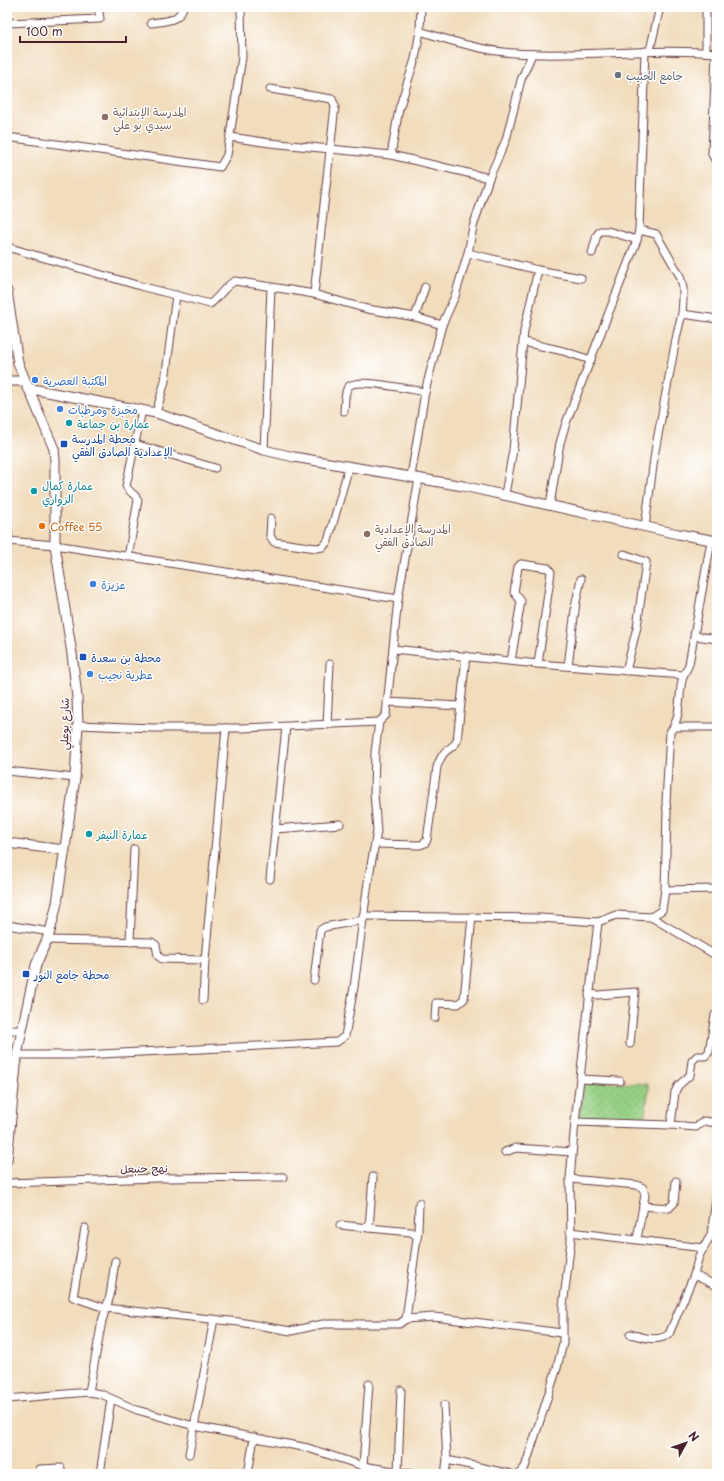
<svg xmlns="http://www.w3.org/2000/svg" width="724" height="1481" font-family="'Playpen Sans','Playpen Sans Arabic',sans-serif">
  <style>
    .grass { fill: url(#grass-dots); stroke: #707858 }
    .lines { fill: none; stroke-linecap: round; stroke-linejoin: round }
    .minor-casing { stroke: #633b41; stroke-width: 9 }
    .tertiary-casing { stroke: #633b41; stroke-width: 11 }
    .minor { stroke: #fff; stroke-width: 7 }
    .tertiary { stroke: #fff; stroke-width: 9 }
    .worship-dot { fill: #6b7280; stroke: #fff; stroke-width: 1.5 }
    .education-dot { fill: #8d6e63; stroke: #fff; stroke-width: 1.5 }
    .shop-dot { fill: #3f7fe0; stroke: #fff; stroke-width: 1.5 }
    .culture-dot { fill: #0f9aa8; stroke: #fff; stroke-width: 1.5 }
    .transit-dot { fill: #1a4fb4; stroke: #fff; stroke-width: 1.5 }
    .food-dot { fill: #e8710a; stroke: #fff; stroke-width: 1.5 }
    .labels { text-anchor: middle; dominant-baseline: central; stroke-width: 3; stroke-linejoin: round; paint-order: stroke }
    .worship-label { font-size: 11px; fill: #5b616d; stroke: #fff; text-anchor: start }
    .education-label { font-size: 11px; fill: #785e54; stroke: #fff; text-anchor: start }
    .shop-label { font-size: 11px; fill: #366cbe; stroke: #fff; text-anchor: start }
    .culture-label { font-size: 11px; fill: #0d838f; stroke: #fff; text-anchor: start }
    .transit-label { font-size: 11px; fill: #164399; stroke: #fff; text-anchor: start }
    .food-label { font-size: 11px; fill: #c56008; stroke: #fff; text-anchor: start }
    .street-label { font-size: 11px; fill: #4a1f2b; stroke: #fff }
  </style>
  <defs>
    <pattern id="grass-dots" width="8" height="8" patternUnits="userSpaceOnUse"><rect width="8" height="8" fill="#96d084"/><path d="M2 2h.1M6 6h.1" fill="none" stroke="#83b272" stroke-width="1.8" stroke-linecap="round"/></pattern>
  </defs>
  <rect width="100%" height="100%" fill="#fff"/>
  <filter id="ink" filterUnits="userSpaceOnUse"><feTurbulence type="fractalNoise" baseFrequency=".025" numOctaves="2"/><feDisplacementMap in="SourceGraphic" scale="8" xChannelSelector="R" yChannelSelector="G"/><feConvolveMatrix kernelMatrix="1 2 1 2 8 2 1 2 1" color-interpolation-filters="sRGB"/></filter>
  <filter id="wash" filterUnits="userSpaceOnUse"><feTurbulence type="fractalNoise" baseFrequency=".012" numOctaves="4" result="noise"/><feDisplacementMap in="SourceGraphic" scale="16" xChannelSelector="R" yChannelSelector="G"/><feGaussianBlur stdDeviation="0.9" result="paint"/><feColorMatrix in="noise" values="0 0 0 0 0 0 0 0 0 0 0 0 0 0 0 0 0 1.4 0 .05"/><feComposite in="paint" operator="in"/></filter>
  <g filter="url(#wash)">
    <rect width="100%" height="100%" fill="#f1dcbb"/>
    <!-- grass -->
    <path class="grass" d="M586 1082 647 1084 649 1087 644 1120H584L580 1116 583 1085Z"/>
  </g>
  <g filter="url(#ink)">
    <g class="lines">
      <defs>
        <g id="minor">
          <path d="M421 7 420 31C450 41 483 51 514 53 582 58 649 47 717 53"/>
          <path d="M706 7V52"/>
          <path d="M7 23 100 19 98 7"/>
          <path d="M151 23C164 21 179 22 183 7"/>
          <path d="M650 50 660 7"/>
          <path d="M716 53 712 154 717 164"/>
          <path d="M270 89 332 99 335 106 314 294 367 309 415 317 442 325"/>
          <path d="M7 137 220 167 227 155 242 57 241 7"/>
          <path d="M230 137 270 143 391 155 489 178"/>
          <path d="M391 155 399 109 415 59 420 31"/>
          <path d="M639 230 656 234 680 276 683 288V299L682 314 677 334 655 451 645 527"/>
          <path d="M7 247 140 286 210 304C220 297 224 286 235 281L314 294"/>
          <path d="M468 253 538 270 581 278"/>
          <path d="M592 253 597 235 600 231H608L637 240"/>
          <path d="M682 314 717 319"/>
          <path d="M415 317 425 287"/>
          <path d="M524 342 563 351 591 360"/>
          <path d="M344 411C345 404 344 393 348 387 355 377 413 390 425 392"/>
          <path d="M156 413 165 381 176 295"/>
          <path d="M135 444 215 468"/>
          <path d="M264 450 271 288"/>
          <path d="M411 476 425 392 442 325 455 296 468 253 473 227 489 178 506 140 521 80 532 54"/>
          <path d="M505 494 513 450 524 331 538 270"/>
          <path d="M550 505 560 443 566 423 637 240 639 230 645 51"/>
          <path d="M271 518 270 536 274 542 316 548 323 547 328 541 346 477 348 467"/>
          <path d="M7 524 9 541"/>
          <path d="M7 541 55 545 398 599 419 478"/>
          <path d="M624 554 646 562 637 627 626 671"/>
          <path d="M128 557 138 500C135 493 129 493 126 486L142 410"/>
          <path d="M695 636 717 639"/>
          <path d="M393 649 538 664 683 675"/>
          <path d="M511 661 521 601 514 592 518 567 521 564 548 568 551 572 538 664"/>
          <path d="M568 666 576 602 581 579"/>
          <path d="M387 702 460 706"/>
          <path d="M78 725 153 728H241L379 722 386 715 398 599"/>
          <path d="M327 725 330 664"/>
          <path d="M674 727H717"/>
          <path d="M7 771 75 778"/>
          <path d="M275 829 340 824"/>
          <path d="M375 844 420 845 425 843 427 840 437 767C439 762 441 756 445 752 449 748 454 747 457 741L466 656"/>
          <path d="M270 879 286 727"/>
          <path d="M665 890 717 889"/>
          <path d="M363 916 541 918 598 922 616 915 651 917 717 956"/>
          <path d="M651 917 662 910 665 890 667 812 666 802 670 732C682 718 678 693 683 676 685 672 688 668 689 664L711 541"/>
          <path d="M7 925 50 932"/>
          <path d="M47 940 152 942 156 945 158 956 162 959 205 960"/>
          <path d="M130 942 134 849"/>
          <path d="M314 980 320 930 325 927 363 920"/>
          <path d="M589 994 598 995 635 992 630 1044"/>
          <path d="M203 1000 205 960 226 728"/>
          <path d="M435 1018 436 1003 458 1004 464 999 472 917"/>
          <path d="M7 1030H22"/>
          <path d="M17 1055H82L337 1042 345 1036 354 987 368 882 377 831 374 793 375 752 379 722"/>
          <path d="M580 1079 620 1081"/>
          <path d="M575 1122 671 1125 675 1092 678 1086 690 1075 692 1061 697 1056H705L709 1052 715 1015"/>
          <path d="M671 1125 696 1127 704 1121 717 1123"/>
          <path d="M505 1152 516 1148 572 1152"/>
          <path d="M373 1177 369 1228 411 1232 417 1236"/>
          <path d="M570 1179 637 1185 643 1188 645 1195 637 1239"/>
          <path d="M7 1183 158 1178 283 1177"/>
          <path d="M717 1192 711 1235 699 1256 694 1275 717 1286"/>
          <path d="M643 1206 669 1208 674 1203 676 1181"/>
          <path d="M340 1225 369 1228"/>
          <path d="M85 1228 73 1297 105 1308 239 1322 291 1331 323 1324H399L406 1319 434 1317 562 1333"/>
          <path d="M570 1232 704 1248"/>
          <path d="M406 1319 418 1231 419 1203"/>
          <path d="M630 1334C643 1337 657 1343 669 1334L694 1275"/>
          <path d="M89 1392 102 1321 110 1296 115 1261"/>
          <path d="M7 1399 89 1392 101 1394 137 1410 194 1426 308 1448 363 1466 412 1474"/>
          <path d="M444 1405 447 1460 445 1474"/>
          <path d="M189 1454 214 1319"/>
          <path d="M447 1460 511 1474"/>
          <path d="M363 1466 369 1384"/>
          <path d="M398 1472 401 1390"/>
          <path d="M40 1474V1469L61 1468"/>
          <path d="M100 1474 111 1399"/>
          <path d="M248 1474 254 1437"/>
          <path d="M519 1474 525 1467 557 1368 563 1343V1307L571 1240 570 1179 575 1122 598 922"/>
        </g>
        <g id="tertiary">
          <path d="M7 291 18 363 54 449 55 460V545L72 654 77 697 78 725 75 778 57 903 50 932 36 965 22 1030 17 1055 7 1160"/>
          <path d="M7 381H24"/>
          <path d="M27 388 156 413 264 450 294 457 463 486 678 534 717 541"/>
          <path d="M7 843 65 850"/>
        </g>
      </defs>
      <!-- minor casing -->
      <use href="#minor" class="minor-casing"/>
      <!-- tertiary casing -->
      <use href="#tertiary" class="tertiary-casing"/>
      <!-- minor -->
      <use href="#minor" class="minor"/>
      <!-- tertiary -->
      <use href="#tertiary" class="tertiary"/>
    </g>
  </g>
  <!-- markers -->
  <circle class="worship-dot" cx="618" cy="75" r="4"/>
  <g class="education-dot">
    <circle cx="105" cy="117" r="4"/>
    <circle cx="367" cy="534" r="4"/>
  </g>
  <g class="shop-dot">
    <circle cx="35" cy="380" r="4"/>
    <circle cx="60" cy="409" r="4"/>
    <circle cx="93" cy="584" r="4"/>
    <circle cx="90" cy="674" r="4"/>
  </g>
  <g class="culture-dot">
    <circle cx="69" cy="423" r="4"/>
    <circle cx="34" cy="491" r="4"/>
    <circle cx="89" cy="834" r="4"/>
  </g>
  <g class="transit-dot">
    <rect x="60" y="440" width="8" height="8" rx="2"/>
    <rect x="79" y="653" width="8" height="8" rx="2"/>
    <rect x="22" y="970" width="8" height="8" rx="2"/>
  </g>
  <circle class="food-dot" cx="42" cy="526" r="4"/>
  <g class="labels">
    <!-- worship labels -->
    <g class="worship-label">
      <text x="626" y="75">جامع الحبيب</text>
    </g>
    <!-- education labels -->
    <g class="education-label">
      <text x="113" y="111">المدرسة الإبتدائية<tspan x="113" dy="13">سيدي بو علي</tspan></text>
      <text x="375" y="528">المدرسة الإعدادية<tspan x="375" dy="13">الصادق الفقي</tspan></text>
    </g>
    <!-- shop labels -->
    <g class="shop-label">
      <text x="43" y="380">المكتبة العصرية</text>
      <text x="68" y="409">مخبزة ومرطبات</text>
      <text x="101" y="584">عزيزة</text>
      <text x="98" y="674">عطرية نجيب</text>
    </g>
    <!-- culture labels -->
    <g class="culture-label">
      <text x="77" y="423">عمارة بن جماعة</text>
      <text x="42" y="485">عمارة كمال<tspan x="42" dy="13">الزواري</tspan></text>
      <text x="97" y="834">عمارة النيفر</text>
    </g>
    <!-- transit labels -->
    <g class="transit-label">
      <text x="72" y="438">محطة المدرسة<tspan x="72" dy="13">الإعدادية الصادق الفقي</tspan></text>
      <text x="91" y="657">محطة بن سعدة</text>
      <text x="34" y="974">محطة جامع النور</text>
    </g>
    <!-- food labels -->
    <g class="food-label">
      <text x="50" y="526">Coffee 55</text>
    </g>
    <!-- street labels -->
    <g class="street-label">
      <text transform="translate(64 724) rotate(-89)">شارع بوعلي</text>
      <text transform="translate(144 1168) rotate(-1)">نهج حنبعل</text>
    </g>
  </g>
  <!-- margin -->
  <rect width="724" height="1481" fill="none" stroke="#fff" stroke-width="24"/>
  <!-- north arrow -->
  <g transform="translate(686 1443) rotate(50)" stroke="#ffffff" stroke-width="3" paint-order="stroke">
  <path d="M0-3L7 15L0 10L-7 15Z" fill="#4a1f2b"/>
  <text y="-6" font-size="11" font-weight="bold" text-anchor="middle" fill="#4a1f2b">N</text>
  </g>
  <!-- scale -->
  <path d="M20 36v6h106v-6" fill="none" stroke="#4a1f2b" stroke-width="2"/>
  <text x="26" y="36" font-size="12" fill="#4a1f2b" stroke="#ffffff" stroke-width="3" paint-order="stroke">100 m</text>
</svg>
